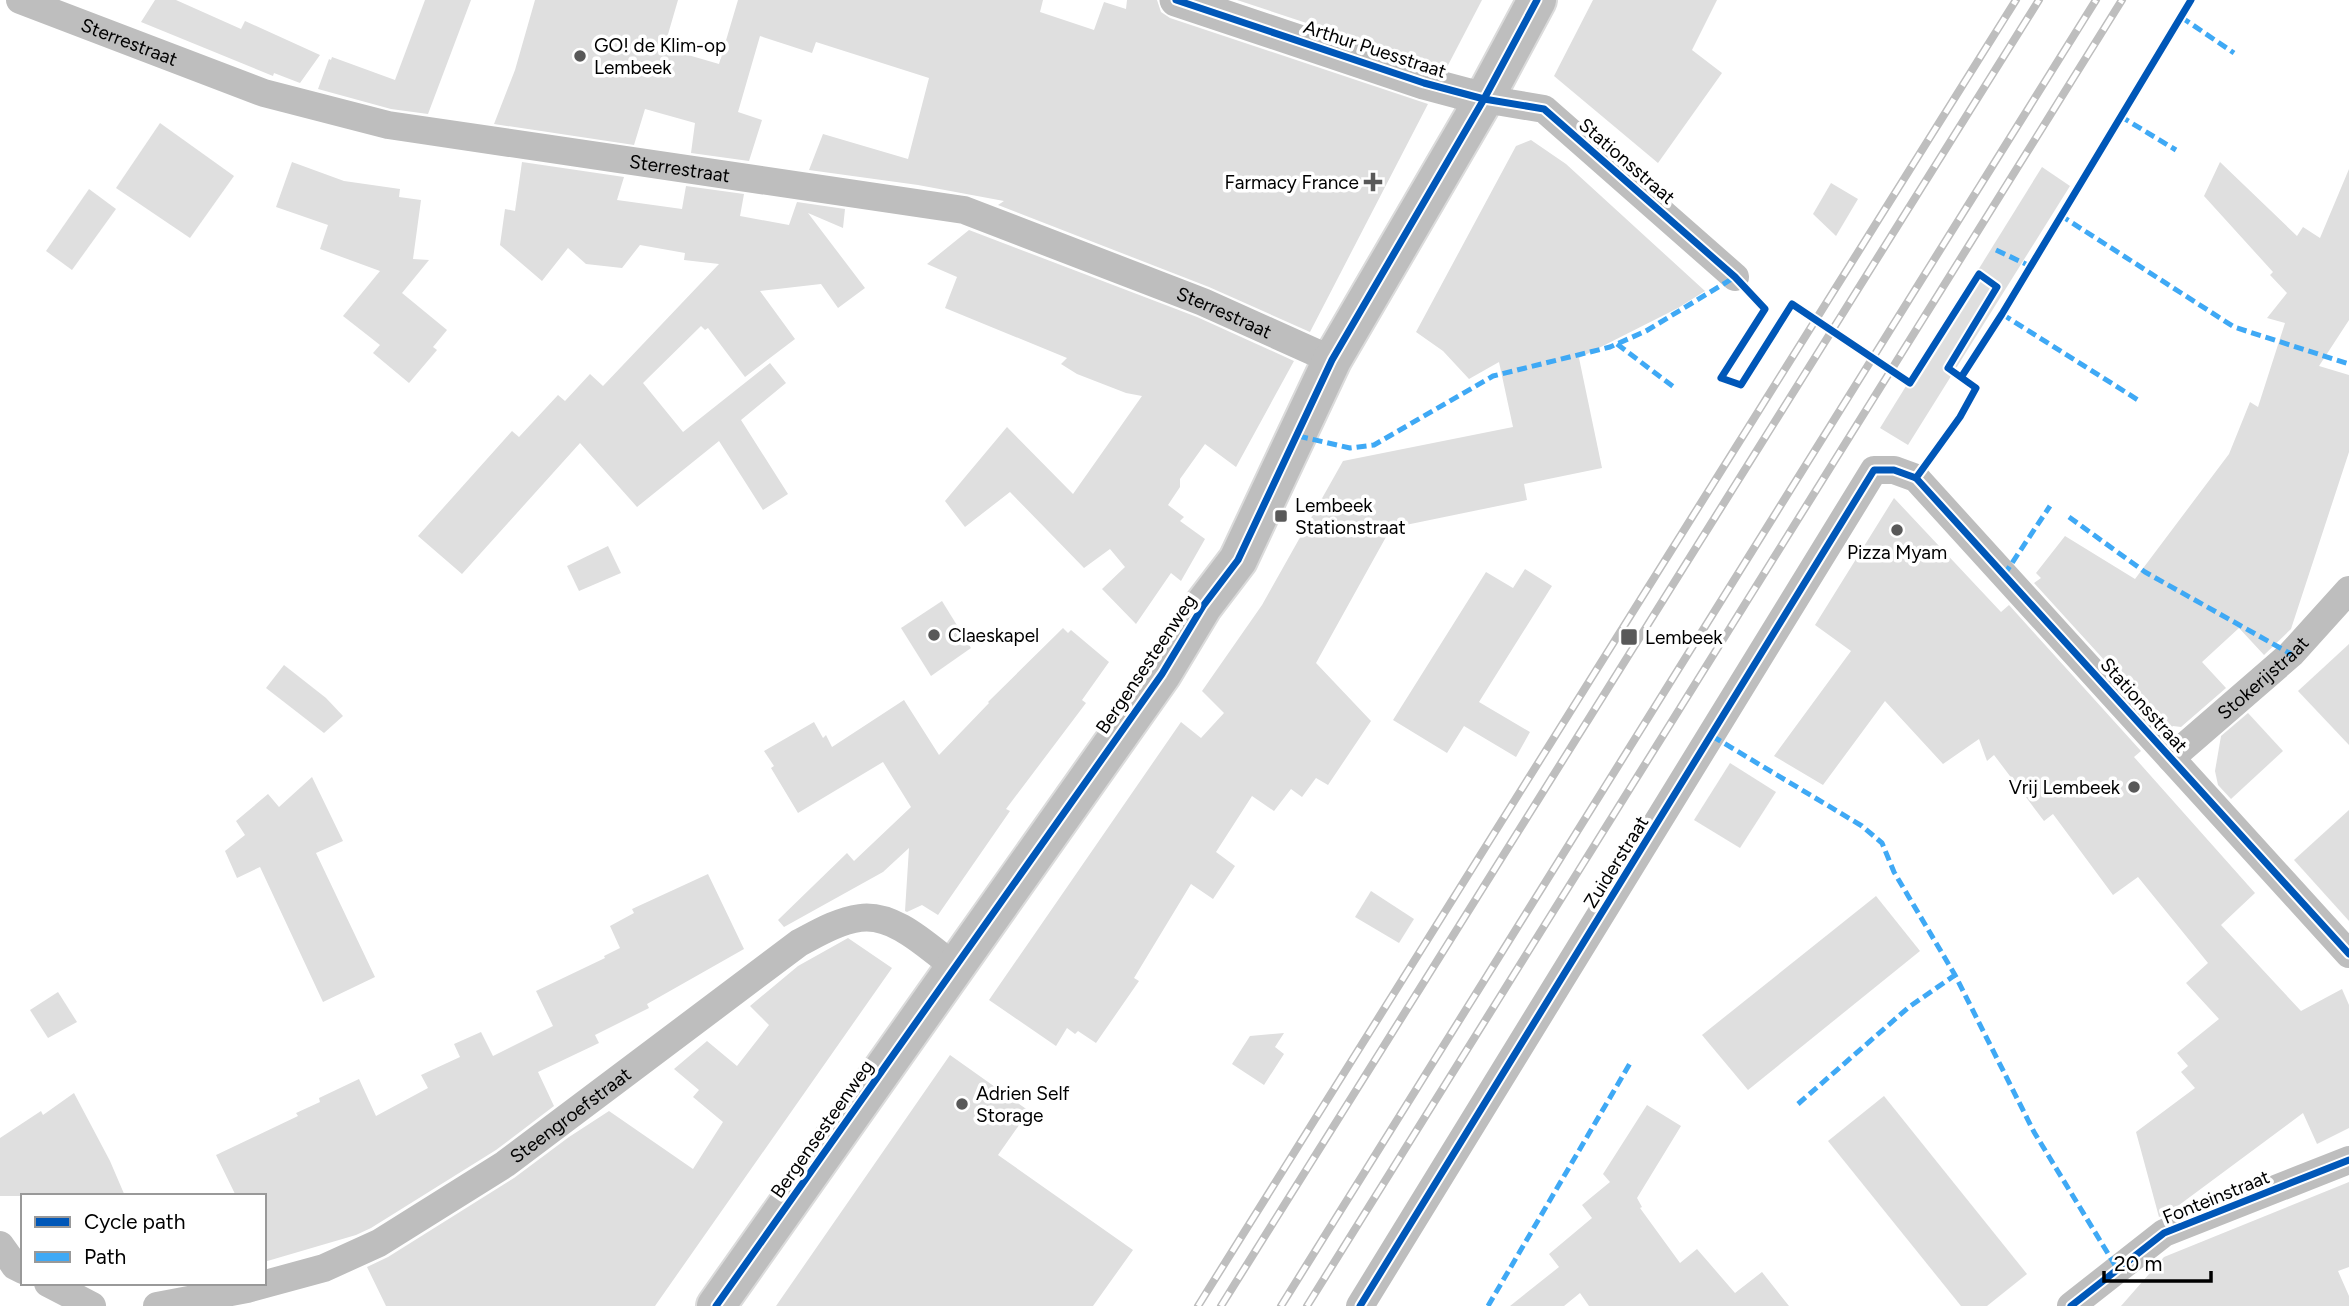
<svg xmlns="http://www.w3.org/2000/svg" width="2349" height="1306" font-family="Figtree,sans-serif">
  <style>
    .building { fill: #dfdfdf }
    .lines { fill: none; stroke-linecap: round; stroke-linejoin: round }
    .primary-casing { stroke: #dbdbdb; stroke-width: 42 }
    .minor { stroke: #bebebe; stroke-width: 28 }
    .tertiary { stroke: #bebebe; stroke-width: 33 }
    .primary { stroke: #bebebe; stroke-width: 38 }
    .rail-casing { stroke: #bebebe; stroke-width: 8 }
    .rail { stroke: #fff; stroke-width: 5; stroke-dasharray: 16; stroke-linecap: butt }
    .quiet { stroke: #3fa9f5; stroke-width: 5; stroke-dasharray: 10 5; stroke-linecap: butt }
    .cycleway-casing { stroke: #fff; stroke-width: 11 }
    .cycleway { stroke: #0057b8; stroke-width: 7 }
    .poi-dot { fill: #595959; stroke: #fff; stroke-width: 2.5 }
    .labels { text-anchor: middle; dominant-baseline: central; stroke-width: 7; stroke-linejoin: round; paint-order: stroke }
    .street-label { font-size: 19px; fill: #000; stroke: #fff }
    .poi-label { font-size: 19px; fill: #000; stroke: #fff; text-anchor: start }
  </style>
  <rect width="100%" height="100%" fill="#fff"/>
  <!-- building -->
  <g class="building">
    <path d="M155 0H176L241 29 245 21 320 55 300 83 274 73 273 76 141 22Z"/>
    <path d="M425 0H471L428 114 391 109 318 89 329 59 331 60 332 57 395 80Z"/>
    <path d="M535 0H678L664 48 719 64 738 0H1043L1040 12 1094 30 1104 2 1126 9 1127 0H1157L1161 12 1170 18 1428 104 1310 332 1209 287 998 205 1004 201 918 185 809 170 823 134 908 159 929 78 816 42 812 53 760 36 738 112 762 120 749 161 691 153 695 123 645 109 634 145 494 124 515 70Z"/>
    <path d="M1237 0H1482L1446 69Z"/>
    <path d="M1593 0H1717L1692 50 1722 73 1658 163 1554 76Z"/>
    <path d="M160 123 234 176 190 238 116 188Z"/>
    <path d="M1531 140 1566 164 1705 291 1678 308 1579 358 1602 468 1524 484 1527 500 1391 528 1316 663 1371 721 1328 785 1316 778 1302 797 1291 789 1274 811 1252 796 1216 852 1235 866 1213 899 1191 884 1134 978 1139 981 1096 1043 1078 1031 1075 1034 1067 1028 1056 1046 989 1000 1181 722 1201 738 1224 713 1202 691 1262 605 1343 461 1513 427 1499 362 1469 379 1443 351 1416 332 1516 146Z"/>
    <path d="M292 162 344 181 400 189 399 197 421 200 413 259 429 260 402 293 447 330 433 347 437 350 409 383 373 353 380 345 343 316 380 271 320 249 328 225 276 207Z"/>
    <path d="M522 162 624 177 617 200 682 209 686 186 744 194 740 216 789 225 797 202 845 209 843 228 808 213 865 288 838 308 821 284 760 291 795 339 745 377 708 328 705 330 701 326 643 383 683 432 770 363 786 383 741 420 788 494 763 510 719 441 637 507 580 443 462 574 418 536 512 431 519 437 558 395 565 401 590 374 603 386 719 264 684 260 685 253 640 245 622 268 586 264 568 248 542 281 500 245 505 209 515 211Z"/>
    <path d="M2220 162 2297 236 2303 227 2320 238 2349 169V320L2319 366 2349 375V452L2291 629 2264 655 2239 628 2202 662 2226 688 2181 727 2173 726 2168 730 2034 583 2041 578 2036 573 2065 536 2135 579 2229 454 2250 402 2258 407 2285 323 2267 318 2287 293 2270 275 2273 272 2204 196Z"/>
    <path d="M2042 167 2070 186 1908 445 1880 428Z"/>
    <path d="M1831 183 1858 199 1836 236 1813 214Z"/>
    <path d="M89 189 116 209 72 270 46 251Z"/>
    <path d="M969 230 1197 317 1294 361 1236 467 1205 444 1180 479V487L1168 505 1184 517 1180 521 1205 539 1181 581 1171 573 1136 624 1102 589 1125 567 1110 549 1084 568 1010 492 965 527 945 501 1007 427 1073 494 1142 396 1126 393 1077 374 1061 364 1067 358 945 308 957 277 927 264Z"/>
    <path d="M1894 498 2001 612 2009 605 2141 751 2134 757 2255 893 2221 925 2301 1011 2342 989 2349 1005V1128L2317 1144 2303 1113 2167 1214 2159 1217 2136 1132 2195 1088 2181 1072 2188 1066 2177 1053 2219 1019 2186 983 2208 963 2138 877 2113 895 2053 814 2044 821 1994 755 1987 761 1979 739 1943 764 1885 701 1823 785 1774 756 1851 651 1815 625Z"/>
    <path d="M608 546 621 573 579 591 567 566Z"/>
    <path d="M1525 569 1552 586 1479 702 1530 732 1516 757 1464 726 1447 753 1393 720 1486 572 1513 588Z"/>
    <path d="M942 601 971 648 931 676 901 628Z"/>
    <path d="M1063 628 1068 633 1071 630 1109 662 1082 700 1086 703 1006 809 1010 811 938 915 922 905 907 912 905 911 909 848 883 872 784 927 778 920 847 853 854 861 911 807 883 762 798 813 771 768 774 766 764 751 814 722 823 738 826 735 832 747 904 700 939 755 989 703 988 702Z"/>
    <path d="M2349 644V745L2298 691Z"/>
    <path d="M284 665 326 698 343 716 324 733 266 688Z"/>
    <path d="M2248 713 2283 751 2231 799 2218 785 2215 771 2221 736Z"/>
    <path d="M1730 763 1776 792 1740 848 1694 820Z"/>
    <path d="M312 777 343 841 316 853 375 977 323 1002 260 867 237 878 225 851 245 835 236 821 268 794 279 807Z"/>
    <path d="M2349 810V921L2294 860Z"/>
    <path d="M708 874 744 949 647 1004 649 1008 595 1035 599 1043 538 1072 554 1106 496 1150 371 1228 356 1235 264 1262V1196H236L216 1155 298 1116 296 1113 320 1102 319 1098 359 1079 376 1116 428 1088 421 1075 460 1057 454 1044 481 1032 493 1056 553 1026 536 991 605 958 604 956 620 948 610 926 634 913 632 909Z"/>
    <path d="M1371 891 1414 919 1399 943 1355 917Z"/>
    <path d="M1876 896 1920 951 1748 1090 1702 1035Z"/>
    <path d="M848 938 892 968 655 1306H386L367 1267 388 1257 514 1178 569 1137 609 1111 693 1169 723 1122 693 1097 699 1090 674 1069 707 1041 737 1066 769 1025 750 1006 798 966Z"/>
    <path d="M58 992 77 1022 48 1038 30 1010Z"/>
    <path d="M1284 1033 1275 1047 1284 1054 1264 1085 1232 1064 1250 1036Z"/>
    <path d="M950 1055 1029 1111 998 1155 1133 1250 1093 1306H776Z"/>
    <path d="M74 1093 110 1161 125 1196H0V1138L41 1111 43 1115Z"/>
    <path d="M1884 1096 2027 1274 1987 1306H1961L1828 1141Z"/>
    <path d="M1647 1105 1681 1126 1637 1198 1642 1207 1640 1208 1680 1263 1697 1249 1735 1293 1762 1272 1789 1306H1589L1580 1293 1564 1306H1510L1559 1267 1549 1254 1592 1218 1582 1205 1610 1182 1603 1174Z"/>
    <path d="M2349 1182V1267L2338 1271 2349 1296V1306H2121L2164 1257Z"/>
  </g>
  <g class="lines">
    <defs>
      <path id="primary" d="M716 1306 1162 674 1203 606 1238 560 1332 360 1484 99 1537 0"/>
    </defs>
    <!-- primary casing -->
    <use href="#primary" class="primary-casing"/>
    <!-- minor -->
    <g class="minor">
      <path id="s1" d="M20 0 264 93 388 125 964 210 1203 302 1332 360"/>
      <path d="M1484 99 1544 109 1735 277"/>
      <path id="s2" d="M2171 758 2291 654 2349 590"/>
      <path d="M0 1245 15 1266 23 1270"/>
      <path d="M48 1283 92 1306"/>
      <path id="s3" d="M157 1306 247 1289 324 1268 379 1243 505 1164 799 943C818 933 838 921 860 918 895 913 929 948 955 967"/>
      <path d="M1360 1306 1874 470H1894L1916 478 2349 954"/>
      <path d="M2071 1306 2164 1233 2349 1160"/>
    </g>
    <!-- tertiary -->
    <path class="tertiary" d="M1176 0 1424 83 1484 99"/>
    <!-- primary -->
    <use href="#primary" class="primary"/>
    <defs>
      <g id="rail">
        <path d="M1198 1306 2016 0"/>
        <path d="M1221 1306 2039 0"/>
        <path d="M1281 1306 2096 0"/>
        <path d="M1307 1306 2122 0"/>
      </g>
    </defs>
    <!-- rail casing -->
    <use href="#rail" class="rail-casing"/>
    <!-- rail -->
    <use href="#rail" class="rail"/>
    <!-- quiet -->
    <g class="quiet">
      <path d="M2181 17 2234 53"/>
      <path d="M2120 116 2176 150"/>
      <path d="M2060 215 2234 327 2349 364"/>
      <path d="M1996 250 2030 266"/>
      <path d="M2002 314 2138 400"/>
      <path d="M1617 344 1675 388"/>
      <path d="M1298 436 1350 448 1374 445 1493 376 1610 347 1646 331 1735 277"/>
      <path d="M2069 517 2145 572 2291 654"/>
      <path d="M2004 575 2050 506"/>
      <path d="M1712 736 1862 826 1882 843 1894 872 1955 975 2034 1132 2118 1270"/>
      <path d="M1798 1104 1909 1007 1955 975"/>
      <path d="M1488 1306 1632 1060"/>
    </g>
    <defs>
      <g id="cycleway">
        <path d="M1176 0 1424 83 1484 99 1544 109 1735 277 1765 309 1721 378 1741 385 1792 304 1910 383 1979 274 1997 287 1948 368 1976 388 1960 417 1916 478"/>
        <path d="M1962 376 2002 314 2191 0"/>
        <path d="M716 1306 1162 674 1203 606 1238 560 1332 360 1484 99 1537 0"/>
        <path d="M1360 1306 1874 470H1894L1916 478 2349 954"/>
        <path d="M2071 1306 2164 1233 2349 1160"/>
      </g>
    </defs>
    <!-- cycleway casing -->
    <use href="#cycleway" class="cycleway-casing"/>
    <!-- cycleway -->
    <use href="#cycleway" class="cycleway"/>
  </g>
  <!-- markers -->
  <g class="poi-dot">
    <circle cx="580" cy="56" r="7"/>
    <path d="M1369.5 171.5h7v7h7v7h-7v7h-7v-7h-7v-7h7z"/>
    <rect x="1274" y="509" width="14" height="14" rx="3.5"/>
    <circle cx="1897" cy="530" r="7"/>
    <circle cx="934" cy="635" r="7"/>
    <rect x="1620" y="628" width="18" height="18" rx="3.5"/>
    <circle cx="2134" cy="787" r="7"/>
    <circle cx="962" cy="1104" r="7"/>
  </g>
  <g class="labels">
    <!-- street labels -->
    <g class="street-label">
      <text stroke="none"><textPath href="#s1" startOffset="117">Sterrestraat</textPath></text>
      <text transform="translate(1375 49) rotate(18)">Arthur Puesstraat</text>
      <text transform="translate(1627 161) rotate(41)">Stationsstraat</text>
      <text stroke="none"><textPath href="#s1" startOffset="684">Sterrestraat</textPath></text>
      <text stroke="none"><textPath href="#s1" startOffset="1251">Sterrestraat</textPath></text>
      <text transform="translate(1146 664) rotate(-56)">Bergensesteenweg</text>
      <text stroke="none"><textPath href="#s2" startOffset="122">Stokerijstraat</textPath></text>
      <text transform="translate(2144 705) rotate(48)">Stationsstraat</text>
      <text transform="translate(1616 862) rotate(-58)">Zuiderstraat</text>
      <text stroke="none"><textPath href="#s3" startOffset="462">Steengroefstraat</textPath></text>
      <text transform="translate(822 1129) rotate(-55)">Bergensesteenweg</text>
      <text transform="translate(2216 1197) rotate(-22)">Fonteinstraat</text>
    </g>
    <!-- poi labels -->
    <g class="poi-label">
      <text x="594" y="45">GO! de Klim-op<tspan x="594" dy="22">Lembeek</tspan></text>
      <text x="1359" y="182" text-anchor="end">Farmacy France</text>
      <text x="1295" y="505">Lembeek<tspan x="1295" dy="22">Stationstraat</tspan></text>
      <text x="1897" y="552" text-anchor="middle">Pizza Myam</text>
      <text x="948" y="635">Claeskapel</text>
      <text x="1645" y="637">Lembeek</text>
      <text x="2120" y="787" text-anchor="end">Vrij Lembeek</text>
      <text x="976" y="1093">Adrien Self<tspan x="976" dy="22">Storage</tspan></text>
    </g>
  </g>
  <!-- legend -->
  <rect x="21" y="1194" width="245" height="91" fill="#ffffff" stroke="#999999" stroke-width="2"/>
  <rect x="35" y="1217" width="35" height="10" fill="#0057b8" stroke="#999999" stroke-width="2"/>
  <text x="84" y="1229" font-size="21" fill="#000000">Cycle path</text>
  <rect x="35" y="1252" width="35" height="10" fill="#3fa9f5" stroke="#999999" stroke-width="2"/>
  <text x="84" y="1264" font-size="21" fill="#000000">Path</text>
  <!-- scale -->
  <path d="M2104 1271v10h107v-10" fill="none" stroke="#000000" stroke-width="3.5"/>
  <text x="2114" y="1271" font-size="21" fill="#000000" stroke="#ffffff" stroke-width="5" paint-order="stroke">20 m</text>
</svg>
